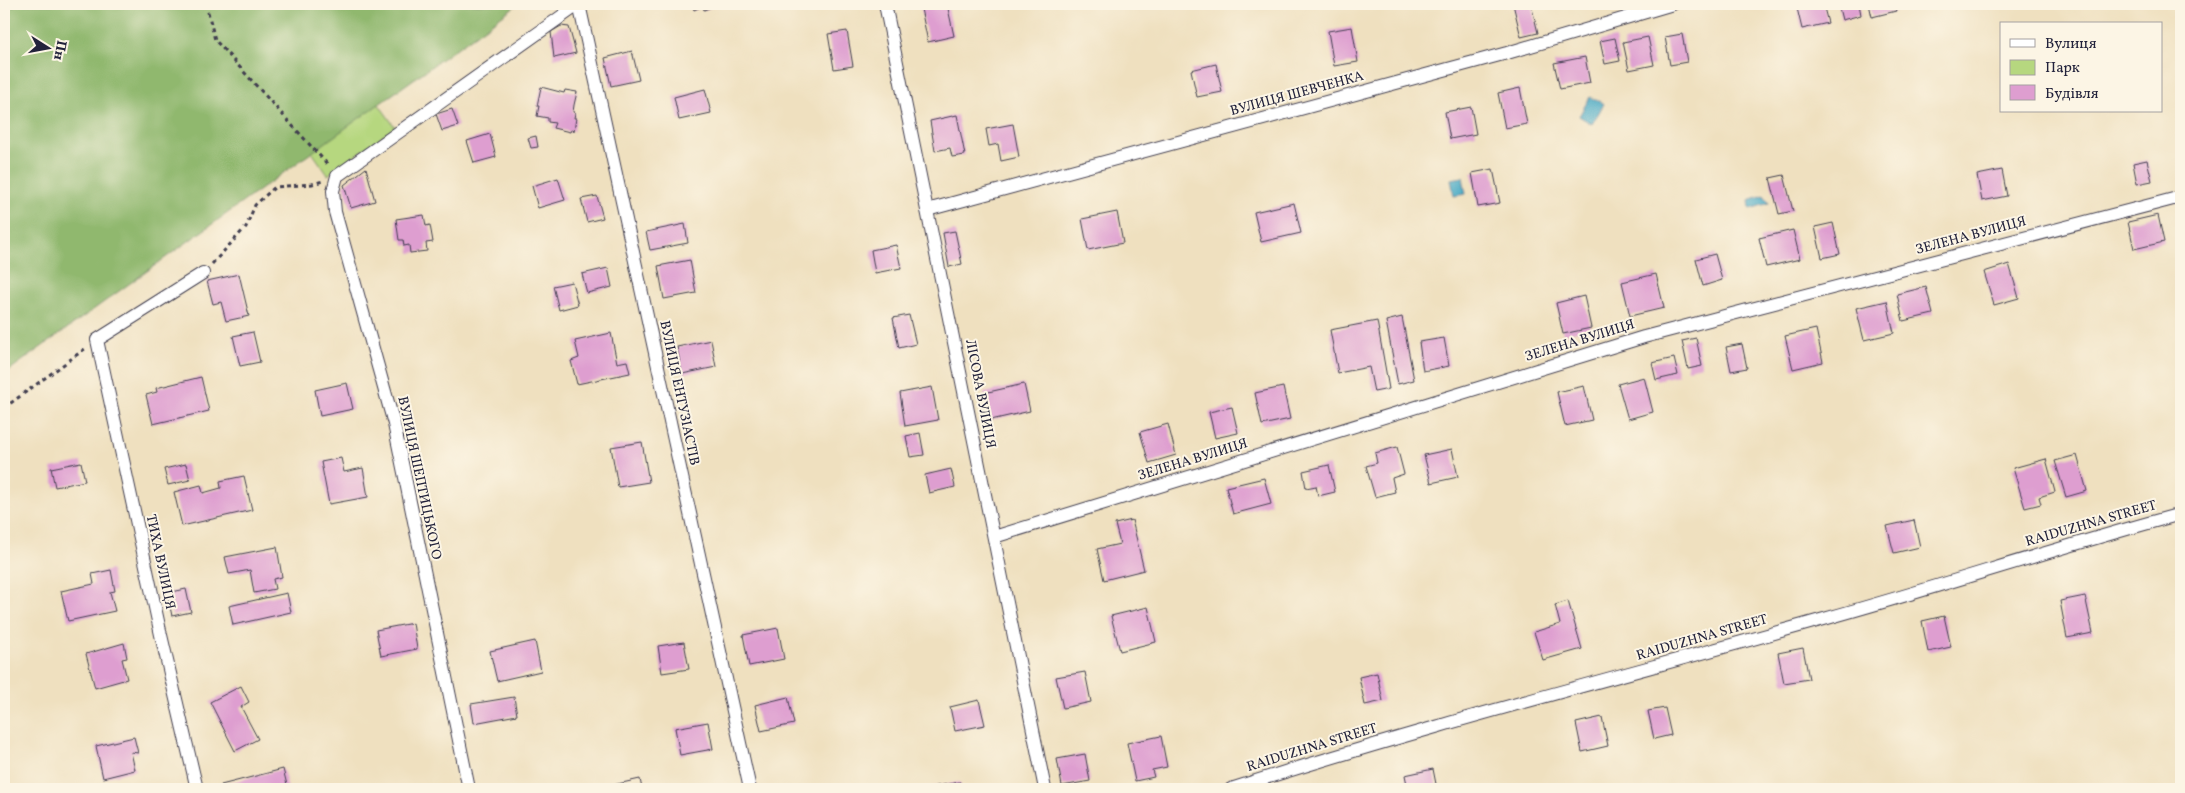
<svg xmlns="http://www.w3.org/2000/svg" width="2185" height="793" font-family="Vollkorn,serif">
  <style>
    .green { fill: #b6d77f; stroke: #6c7c5d }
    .forest { fill: #90b86e; stroke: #596d54 }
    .water { fill: #44a8c4; stroke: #336580 }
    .building { fill: #de9ed0 }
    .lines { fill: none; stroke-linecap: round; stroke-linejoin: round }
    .minor-casing { stroke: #413e4f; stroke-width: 14 }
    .path { stroke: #413e4f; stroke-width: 3; stroke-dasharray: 4 4; stroke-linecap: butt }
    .minor { stroke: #fff; stroke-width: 12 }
    .labels { text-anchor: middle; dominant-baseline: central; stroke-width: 4; stroke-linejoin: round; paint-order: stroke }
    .street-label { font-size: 14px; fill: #22223b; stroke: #fcf5e5 }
  </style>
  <rect width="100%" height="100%" fill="#fcf5e5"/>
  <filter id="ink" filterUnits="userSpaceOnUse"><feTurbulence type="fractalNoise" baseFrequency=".02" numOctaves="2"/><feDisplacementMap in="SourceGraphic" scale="10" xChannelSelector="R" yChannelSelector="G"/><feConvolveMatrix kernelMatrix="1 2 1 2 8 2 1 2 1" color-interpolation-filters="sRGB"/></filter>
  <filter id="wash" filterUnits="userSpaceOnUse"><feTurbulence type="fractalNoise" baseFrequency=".0096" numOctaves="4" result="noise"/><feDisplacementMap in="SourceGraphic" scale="20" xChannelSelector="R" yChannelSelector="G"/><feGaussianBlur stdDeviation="1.12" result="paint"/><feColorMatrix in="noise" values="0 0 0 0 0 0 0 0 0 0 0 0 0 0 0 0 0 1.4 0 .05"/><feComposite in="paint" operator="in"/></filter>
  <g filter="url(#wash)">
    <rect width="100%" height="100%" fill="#efe0bf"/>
    <!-- green -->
    <path class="green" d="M353 68 395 127 328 175 286 115Z"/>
    <!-- forest -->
    <path class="forest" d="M4 4H518L4 374Z"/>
    <!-- water -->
    <g class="water">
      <path d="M1590 97 1604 104 1592 124 1579 116Z"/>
      <path d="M1463 177 1466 194 1454 196 1451 179Z"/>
      <path d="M1764 195 1769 203 1750 209 1749 200Z"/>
    </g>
    <g id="blocks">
      <!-- building -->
      <g class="building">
        <path d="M692 4H719L704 10 703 6 694 10Z"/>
        <path d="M920 4H947L954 36 928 42Z"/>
        <path d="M1513 4H1531L1538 33 1521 37Z"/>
        <path d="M1796 4H1823L1828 23 1802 29Z"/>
        <path d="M1838 4H1859L1861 15 1842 20Z"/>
        <path d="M1869 4H1894L1896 11 1872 17Z"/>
        <path d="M561 26 569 27 576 53 554 58 551 32Z"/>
        <path d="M1352 27 1358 62 1334 66 1328 31Z"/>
        <path d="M847 31 853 66 834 69 828 34Z"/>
        <path d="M1682 34 1687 62 1670 65 1665 37Z"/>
        <path d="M1648 37 1654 65 1629 70 1623 42Z"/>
        <path d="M1615 38 1620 61 1605 64 1600 41Z"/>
        <path d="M632 51 639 80 611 86 605 58Z"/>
        <path d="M1585 57 1590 83 1560 89 1554 63Z"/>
        <path d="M1216 64 1222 92 1197 97 1191 70Z"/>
        <path d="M541 87 564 93 565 90 577 92 574 105 573 112 575 113 574 118H576L574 131 571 130 570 132 553 128 555 123 548 122V118L537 116 539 106H537Z"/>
        <path d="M1520 88 1527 124 1505 128 1498 93Z"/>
        <path d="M705 89 711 113 679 120 674 97Z"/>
        <path d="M1471 107 1476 134 1450 139 1445 112Z"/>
        <path d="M452 109 458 126 442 131 436 114Z"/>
        <path d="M957 115 965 155 952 157 950 148 935 151 930 121Z"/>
        <path d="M1013 124 1019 157 1001 161 998 144 989 146 986 129Z"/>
        <path d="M490 134 496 157 474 163 467 141Z"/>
        <path d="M536 136 538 147 531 148 528 138Z"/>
        <path d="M2147 160 2152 181 2137 184 2133 163Z"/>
        <path d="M366 168 375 201 351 208 344 185Z"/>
        <path d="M1493 169 1500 203 1478 207 1472 173Z"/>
        <path d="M2002 170 2007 196 1982 201 1977 175Z"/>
        <path d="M1784 175 1793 211 1779 214 1770 178Z"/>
        <path d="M558 178 565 200 538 208 532 186Z"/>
        <path d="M597 196 603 218 587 222 581 199Z"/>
        <path d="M1294 203 1301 233 1261 242 1254 212Z"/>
        <path d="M1117 212 1123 243 1088 250 1082 219Z"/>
        <path d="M424 215 426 226 430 225 433 242 426 243 427 251 410 253 409 245 404 246 403 240H399L396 219Z"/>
        <path d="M2158 215 2164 242 2134 249 2128 222Z"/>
        <path d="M1833 223 1840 254 1822 258 1815 227Z"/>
        <path d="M685 224 688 243 650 250 646 232Z"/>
        <path d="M1793 230 1800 259 1766 267 1759 238Z"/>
        <path d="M955 231 962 264 949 267 943 233Z"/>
        <path d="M896 245 901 268 875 273 871 250Z"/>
        <path d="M1715 254 1722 280 1703 286 1696 259Z"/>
        <path d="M690 260 696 293 664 299 658 266Z"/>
        <path d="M2009 264 2019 298 1994 305 1984 272Z"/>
        <path d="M608 268 612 287 587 293 582 274Z"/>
        <path d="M239 274 249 316 226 321 221 302 213 304 207 281Z"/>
        <path d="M1656 274 1664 308 1630 316 1622 282Z"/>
        <path d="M572 282 578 305 559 310 553 286Z"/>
        <path d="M1926 287 1933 314 1903 321 1897 294Z"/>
        <path d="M1584 296 1591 328 1563 334 1556 303Z"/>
        <path d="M1887 301 1894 333 1864 340 1856 308Z"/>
        <path d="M909 315 916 344 899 348 893 318Z"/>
        <path d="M1402 317 1414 380 1398 384 1386 321Z"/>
        <path d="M1377 321 1389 389 1374 392 1369 367 1338 373 1330 330Z"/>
        <path d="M1816 329 1823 362 1793 369 1785 336Z"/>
        <path d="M253 332 260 362 240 366 233 336Z"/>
        <path d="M611 333 617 363 627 361 630 373 577 384 571 361 579 358 575 341Z"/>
        <path d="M1444 338 1449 366 1423 371 1419 342Z"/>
        <path d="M1696 338 1702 366 1688 369 1682 341Z"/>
        <path d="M711 340 716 367 682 374 677 347Z"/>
        <path d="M1742 344 1747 368 1731 371 1726 347Z"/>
        <path d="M1674 358 1678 375 1656 380 1652 363Z"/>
        <path d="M201 377 209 411 153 424 146 395 157 392 156 388Z"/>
        <path d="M1644 377 1653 412 1628 419 1618 384Z"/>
        <path d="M347 383 353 409 320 416 315 390Z"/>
        <path d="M1024 384 1030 411 991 420 984 393Z"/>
        <path d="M1584 386 1592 420 1565 426 1557 392Z"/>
        <path d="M932 387 938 420 905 426 900 393Z"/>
        <path d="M1283 387 1290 419 1262 425 1255 393Z"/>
        <path d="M1232 407 1238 433 1215 438 1209 412Z"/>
        <path d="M1168 424 1176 455 1149 463 1140 432Z"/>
        <path d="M920 433 924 455 910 457 906 436Z"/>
        <path d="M642 442 649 482 618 487 611 447Z"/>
        <path d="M1397 447 1404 474 1392 478 1395 492 1375 497 1366 466 1377 463 1375 453Z"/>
        <path d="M1452 449 1458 477 1431 483 1424 455Z"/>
        <path d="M2077 455 2087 491 2066 497 2055 461Z"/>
        <path d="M341 458 344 472 363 468 368 497 329 504 321 462Z"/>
        <path d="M2046 459 2055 492 2039 497 2041 504 2025 508 2013 468Z"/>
        <path d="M81 462 85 481 55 487 51 468Z"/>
        <path d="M186 464 190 480 168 485 164 469Z"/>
        <path d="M1329 465 1335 492 1318 496 1316 486 1306 488 1303 471Z"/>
        <path d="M951 469 955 487 929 493 925 475Z"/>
        <path d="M244 476 252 510 182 526 174 492 201 485 203 493 221 488 220 481Z"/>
        <path d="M1264 478 1271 504 1233 514 1226 487Z"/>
        <path d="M1132 520 1144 570 1104 580 1097 549 1120 544 1115 524Z"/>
        <path d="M1914 520 1920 547 1894 553 1887 526Z"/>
        <path d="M277 547 282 577 273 579 275 589 254 593 250 570 229 574 225 557Z"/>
        <path d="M111 570 115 591 110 592 115 611 68 621 61 591 94 584 92 574Z"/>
        <path d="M186 589 191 612 172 616 167 593Z"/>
        <path d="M287 593 291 612 233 625 229 606Z"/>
        <path d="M2085 596 2093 633 2067 638 2060 601Z"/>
        <path d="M1568 601 1582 649 1543 660 1534 632 1560 624 1555 605Z"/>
        <path d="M1148 607 1156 642 1120 651 1111 616Z"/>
        <path d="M1944 616 1951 647 1928 652 1922 621Z"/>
        <path d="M413 623 417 649 381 656 376 630Z"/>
        <path d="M778 628 784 659 749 666 743 635Z"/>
        <path d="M535 641 541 671 497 681 490 651Z"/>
        <path d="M684 642 689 669 662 673 658 646Z"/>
        <path d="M124 643 127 658 122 659 127 679 95 688 86 654Z"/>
        <path d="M1803 648 1809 679 1784 683 1778 653Z"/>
        <path d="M1085 672 1091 702 1063 708 1056 677Z"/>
        <path d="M1377 673 1383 701 1365 705 1359 677Z"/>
        <path d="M241 686 249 702 241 707 258 739 235 751 210 702Z"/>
        <path d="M514 697 517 715 474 723 471 704Z"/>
        <path d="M788 697 794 724 761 731 755 705Z"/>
        <path d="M979 700 985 725 955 731 950 707Z"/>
        <path d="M1665 708 1671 735 1654 739 1648 711Z"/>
        <path d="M1602 717 1608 746 1582 752 1576 723Z"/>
        <path d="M708 722 713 749 680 755 675 728Z"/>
        <path d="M1161 736 1167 767 1152 770 1154 777 1135 781 1127 743Z"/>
        <path d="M134 737 138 753 131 752 135 770 103 778 96 746Z"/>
        <path d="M1085 754 1090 781 1062 786 1057 759Z"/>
        <path d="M283 769 288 789H222L221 785Z"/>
        <path d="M1433 769 1437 789H1408L1405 775Z"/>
        <path d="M640 779 642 789H614L613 785Z"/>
        <path d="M960 782 961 789H931V787Z"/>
      </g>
    </g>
  </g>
  <g filter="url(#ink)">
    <use href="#blocks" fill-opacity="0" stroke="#413e4f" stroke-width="1"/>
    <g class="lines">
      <defs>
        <g id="minor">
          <path d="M579 4 750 789"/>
          <path d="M885 4 1045 789"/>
          <path d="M927 210 1507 53 1673 4"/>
          <path d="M994 537 1644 337 2181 197"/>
          <path d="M197 789 161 635 97 340 203 273"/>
          <path d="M469 789 394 424 335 212 333 191 337 176 579 4"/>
          <path d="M1231 789C1426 726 1626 675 1824 619 1943 586 2061 546 2181 514"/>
        </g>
      </defs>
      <!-- minor casing -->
      <use href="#minor" class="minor-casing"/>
      <!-- path -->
      <g class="path">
        <path d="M206 4 215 40 329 166"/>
        <path d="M4 9 17 4"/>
        <path d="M212 264 246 227 255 205 275 187 312 184 323 181"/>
        <path d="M4 408 86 348"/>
      </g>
      <!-- minor -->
      <use href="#minor" class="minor"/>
    </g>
  </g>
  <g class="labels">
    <!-- street labels -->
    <g class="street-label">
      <text transform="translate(1297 94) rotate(-15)">ВУЛИЦЯ ШЕВЧЕНКА</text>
      <text transform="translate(1971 236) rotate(-15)">ЗЕЛЕНА ВУЛИЦЯ</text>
      <text transform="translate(1580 341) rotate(-17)">ЗЕЛЕНА ВУЛИЦЯ</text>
      <text transform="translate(679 393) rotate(78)">ВУЛИЦЯ ЕНТУЗІАСТІВ</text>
      <text transform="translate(980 394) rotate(79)">ЛІСОВА ВУЛИЦЯ</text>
      <text transform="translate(1193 460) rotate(-17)">ЗЕЛЕНА ВУЛИЦЯ</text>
      <text transform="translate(419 478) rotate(78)">ВУЛИЦЯ ШЕПТИЦЬКОГО</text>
      <text transform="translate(2091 524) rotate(-16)">RAIDUZHNA STREET</text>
      <text transform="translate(160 562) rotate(78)">ТИХА ВУЛИЦЯ</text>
      <text transform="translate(1702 638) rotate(-16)">RAIDUZHNA STREET</text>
      <text transform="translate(1312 748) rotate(-17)">RAIDUZHNA STREET</text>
    </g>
  </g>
  <!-- margin -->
  <rect width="2185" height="793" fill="none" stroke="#fcf5e5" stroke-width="20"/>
  <!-- legend -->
  <rect x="2000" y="22" width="162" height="90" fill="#fcf5e5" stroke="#a5a1a1"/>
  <rect x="2010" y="39" width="25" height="8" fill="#ffffff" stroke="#a5a1a1"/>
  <text x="2045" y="48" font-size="15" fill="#22223b">Вулиця</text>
  <rect x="2010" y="60" width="25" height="15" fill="#b6d77f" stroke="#a5a1a1"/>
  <text x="2045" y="72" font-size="15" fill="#22223b">Парк</text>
  <rect x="2010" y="85" width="25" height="15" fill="#de9ed0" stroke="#a5a1a1"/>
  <text x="2045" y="98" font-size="15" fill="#22223b">Будівля</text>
  <!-- north arrow -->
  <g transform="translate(48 48) rotate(101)" stroke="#fcf5e5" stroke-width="4" paint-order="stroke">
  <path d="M0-4L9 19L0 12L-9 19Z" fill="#22223b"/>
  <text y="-8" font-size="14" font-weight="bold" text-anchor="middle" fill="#22223b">Пн</text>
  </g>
</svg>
